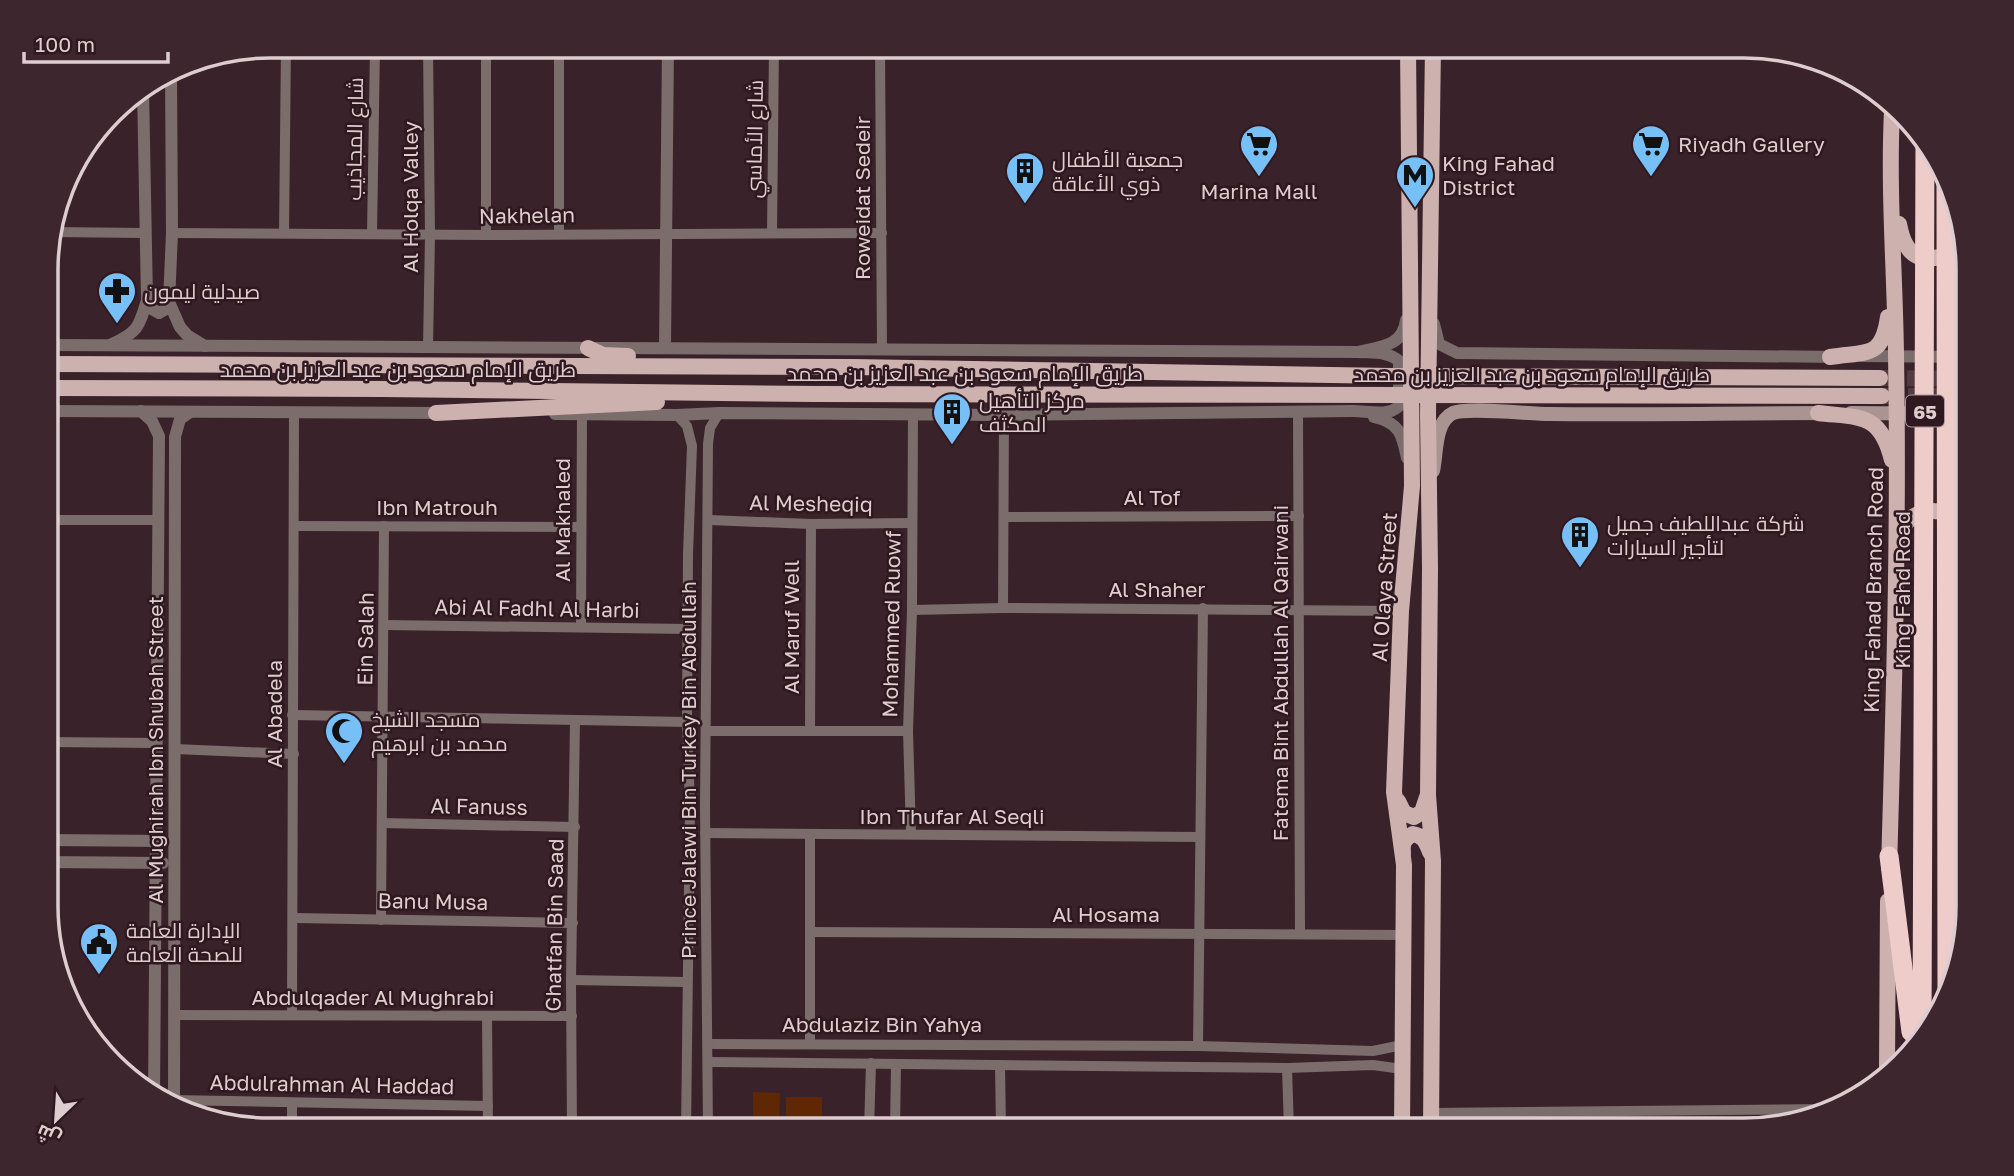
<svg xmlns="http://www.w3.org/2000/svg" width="2014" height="1176" font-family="'Golos Text',Cairo,sans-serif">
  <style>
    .green { fill: #5f2703 }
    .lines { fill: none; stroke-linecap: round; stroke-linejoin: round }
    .primary-tunnel { stroke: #523c42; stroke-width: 16; stroke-dasharray: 16 8; stroke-linecap: butt }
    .minor { stroke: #7b6d6c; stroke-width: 10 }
    .tertiary { stroke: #7b6d6c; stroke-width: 12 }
    .secondary { stroke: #a99492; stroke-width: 14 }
    .primary { stroke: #cdb1af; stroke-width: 16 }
    .motorway { stroke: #eeccc9; stroke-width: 19 }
    .labels { text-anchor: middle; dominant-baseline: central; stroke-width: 5; stroke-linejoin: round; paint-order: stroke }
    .shield { fill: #2f181f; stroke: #a9979c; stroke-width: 2 }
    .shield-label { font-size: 19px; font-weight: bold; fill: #ddcdd1 }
    .street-label { font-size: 21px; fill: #ddcdd1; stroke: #2f181f }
    .poi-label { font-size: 21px; fill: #ddcdd1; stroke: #2f181f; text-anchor: start }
    .rim { fill: none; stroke: #ddcdd1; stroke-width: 3.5 }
  </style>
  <rect width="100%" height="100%" fill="#392229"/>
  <!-- green -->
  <g class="green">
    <path d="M753 1092 780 1093 779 1130H753Z"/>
    <rect x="786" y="1097" width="36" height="33"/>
  </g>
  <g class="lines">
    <!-- primary-tunnel -->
    <g class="primary-tunnel">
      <path d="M1883 378 1968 379"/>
      <path d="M1884 396H1968"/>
    </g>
    <!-- minor -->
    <g class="minor">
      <path d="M486 46V235"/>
      <path d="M880 46 882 350"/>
      <path d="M50 232 144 233"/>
      <path d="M172 233 486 235 882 233"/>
      <path d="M284 233 286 46"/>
      <path d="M772 233 774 46"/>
      <path d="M372 234 375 46"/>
      <path d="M559 234V46"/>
      <path d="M428 348 430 235 428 46"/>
      <path d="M1298 412 1300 934"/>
      <path d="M677 415 687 426 692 446 688 554 687 722 690 805 686 1130"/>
      <path d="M1005 517 1299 516"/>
      <path d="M47 520H158"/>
      <path d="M709 520 811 524 912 523"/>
      <path d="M294 526 581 527"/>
      <path d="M1003 608 1004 415"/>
      <path d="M912 610 1003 608 1401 611"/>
      <path d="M385 625 689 629"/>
      <path d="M581 627 582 414"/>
      <path d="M292 715 687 722"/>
      <path d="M810 730 811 524"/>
      <path d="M707 731H908"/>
      <path d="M47 742 156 743"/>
      <path d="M175 749 294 754"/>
      <path d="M382 823 575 827"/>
      <path d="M705 833 1200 837"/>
      <path d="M911 834 908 731 912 610 913 415"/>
      <path d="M294 918 573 923"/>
      <path d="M381 920 384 526"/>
      <path d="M810 932 1403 935"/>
      <path d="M571 980 687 982"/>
      <path d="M174 1015 572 1016"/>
      <path d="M292 1015 294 413"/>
      <path d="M487 1017 488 1130"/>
      <path d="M810 1043V835"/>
      <path d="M708 1044 1198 1046 1373 1051 1402 1045"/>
      <path d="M1198 1046 1203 608"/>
      <path d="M709 1062 1287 1068 1373 1065 1402 1069"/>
      <path d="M1000 1065 1001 1130"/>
      <path d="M1287 1068 1289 1130"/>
      <path d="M174 1100 488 1106"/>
      <path d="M1431 1113 1827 1109"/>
      <path d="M292 1130V1104"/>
      <path d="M572 1130 571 980 575 720"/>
      <path d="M708 1130 705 805 708 444 710 428 719 413"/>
      <path d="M869 1130 871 1063"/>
      <path d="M895 1130 896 1064"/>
    </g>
    <!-- tertiary -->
    <g class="tertiary">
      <path d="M171 71 172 233 169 302 180 327 187 335 205 346"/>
      <path d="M147 300 152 309 159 313 166 309 169 302"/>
      <path d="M1434 324 1439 344 1457 353 1839 357"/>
      <path d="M112 344C138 332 139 327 147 300L143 88"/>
      <path d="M47 345 1358 352C1379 347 1403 347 1406 320"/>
      <path d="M665 347 668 46"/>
      <path d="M1861 356 1968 357"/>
      <path d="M47 411 443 413"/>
      <path d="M141 411 152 421 159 436 154 1097"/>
      <path d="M555 414 677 415 719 413 1004 415 1353 411C1368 411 1388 417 1399 406V361C1388 351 1372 353 1358 352"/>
      <path d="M1374 417C1400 423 1402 434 1407 458"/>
      <path d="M47 840 164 841"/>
      <path d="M47 862 163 863"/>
      <path d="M174 1105 175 437 180 419 190 412"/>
    </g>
    <!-- secondary -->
    <g class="secondary">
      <path d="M1851 413 1968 414"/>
      <path d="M1433 471C1437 454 1434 422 1453 413 1467 407 1530 414 1549 414 1642 415 1735 413 1827 413"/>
    </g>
    <!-- primary -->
    <g class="primary">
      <path d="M1899 224C1906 262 1924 263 1957 253L1963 238"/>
      <path d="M588 348 603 355 628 356"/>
      <path d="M1830 357C1867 351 1882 359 1888 317"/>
      <path d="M47 364 853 367 1392 376 1880 378"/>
      <path d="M47 388 382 389 815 394 1882 396"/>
      <path d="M436 413 657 402"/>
      <path d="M1818 413C1860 418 1880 412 1892 460"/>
      <path d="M1900 535C1907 508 1945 502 1962 526 1966 531 1967 540 1968 547"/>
      <path d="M1398 801 1404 813 1414 817 1422 812 1427 797"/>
      <path d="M1403 853C1402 843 1404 839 1413 834 1424 836 1426 842 1430 852"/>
      <path d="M1889 868C1894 697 1899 526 1896 355 1895 273 1888 193 1892 111"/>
      <path d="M1887 1070 1888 901"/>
      <path d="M1402 1130 1404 865 1394 792 1401 611 1412 486 1408 46"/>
      <path d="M1431 1130 1433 861 1428 795 1430 568 1428 413 1433 46"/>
    </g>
    <!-- motorway -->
    <g class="motorway">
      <path d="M1946 183 1947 991"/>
      <path d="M1889 856 1911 1032"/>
      <path d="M1922 1035 1925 144"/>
    </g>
  </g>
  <!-- icons -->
  <defs>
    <symbol id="supermarket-pin" viewBox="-11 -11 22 30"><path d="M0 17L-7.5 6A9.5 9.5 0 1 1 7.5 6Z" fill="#76c0f7" stroke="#2f181f"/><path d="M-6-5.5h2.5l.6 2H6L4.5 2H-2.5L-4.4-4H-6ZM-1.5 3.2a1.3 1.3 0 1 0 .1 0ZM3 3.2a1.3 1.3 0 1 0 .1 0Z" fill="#111"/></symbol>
    <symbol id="building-pin" viewBox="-11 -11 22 30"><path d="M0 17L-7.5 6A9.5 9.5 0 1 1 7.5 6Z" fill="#76c0f7" stroke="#2f181f"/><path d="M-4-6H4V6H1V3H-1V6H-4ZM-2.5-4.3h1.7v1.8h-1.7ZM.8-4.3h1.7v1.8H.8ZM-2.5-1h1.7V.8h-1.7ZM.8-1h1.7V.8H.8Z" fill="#111"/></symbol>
    <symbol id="metro-pin" viewBox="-11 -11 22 30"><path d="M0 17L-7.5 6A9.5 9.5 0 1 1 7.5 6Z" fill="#76c0f7" stroke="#2f181f"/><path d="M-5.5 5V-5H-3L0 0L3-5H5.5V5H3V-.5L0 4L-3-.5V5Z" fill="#111"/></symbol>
    <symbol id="pharmacy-pin" viewBox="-11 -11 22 30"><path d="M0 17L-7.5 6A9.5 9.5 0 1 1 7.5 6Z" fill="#76c0f7" stroke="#2f181f"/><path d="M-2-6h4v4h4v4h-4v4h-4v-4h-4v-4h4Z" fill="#111"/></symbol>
    <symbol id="mosque-pin" viewBox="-11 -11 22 30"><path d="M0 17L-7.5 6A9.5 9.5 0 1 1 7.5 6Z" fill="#76c0f7" stroke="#2f181f"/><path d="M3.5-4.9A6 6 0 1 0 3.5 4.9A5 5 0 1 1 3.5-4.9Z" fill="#111"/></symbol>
    <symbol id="civic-pin" viewBox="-11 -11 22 30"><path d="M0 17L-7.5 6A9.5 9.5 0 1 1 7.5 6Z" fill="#76c0f7" stroke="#2f181f"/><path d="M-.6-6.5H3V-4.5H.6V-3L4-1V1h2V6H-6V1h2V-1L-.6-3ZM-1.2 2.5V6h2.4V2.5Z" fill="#111"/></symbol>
  </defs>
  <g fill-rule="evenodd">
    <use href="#supermarket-pin" x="1237" y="122" width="44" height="60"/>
    <use href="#supermarket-pin" x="1629" y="122" width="44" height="60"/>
    <use href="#building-pin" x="1003" y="149" width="44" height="60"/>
    <use href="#metro-pin" x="1393" y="153" width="44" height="60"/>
    <use href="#pharmacy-pin" x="95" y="269" width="44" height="60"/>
    <use href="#building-pin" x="930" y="390" width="44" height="60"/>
    <use href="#building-pin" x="1558" y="513" width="44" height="60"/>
    <use href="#mosque-pin" x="322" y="709" width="44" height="60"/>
    <use href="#civic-pin" x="77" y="920" width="44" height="60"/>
  </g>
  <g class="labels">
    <!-- shield labels -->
    <rect class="shield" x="1906" y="395.5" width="38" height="31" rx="5"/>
    <g class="shield-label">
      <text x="1925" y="411">65</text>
    </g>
    <!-- street labels -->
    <g class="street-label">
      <text transform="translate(354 139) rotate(-89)">شارع المجاذيب</text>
      <text transform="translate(754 139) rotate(-89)">شارع الأماسي</text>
      <text transform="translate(410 197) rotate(-90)">Al Holqa Valley</text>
      <text transform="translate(862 198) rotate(-90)">Roweidat Sedeir</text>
      <text transform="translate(527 215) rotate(-1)">Nakhelan</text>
      <text x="398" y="369">طريق الإمام سعود بن عبد العزيز بن محمد</text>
      <text x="965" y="373">طريق الإمام سعود بن عبد العزيز بن محمد</text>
      <text x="1532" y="374">طريق الإمام سعود بن عبد العزيز بن محمد</text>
      <text x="1152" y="497">Al Tof</text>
      <text transform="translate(811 503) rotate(1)">Al Mesheqiq</text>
      <text x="437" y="507">Ibn Matrouh</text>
      <text transform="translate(562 520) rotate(-90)">Al Makhaled</text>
      <text transform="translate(1384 587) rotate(-86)">Al Olaya Street</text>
      <text x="1157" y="589">Al Shaher</text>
      <text transform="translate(1873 590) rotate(-89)">King Fahad Branch Road</text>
      <text transform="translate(1902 590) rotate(-90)">King Fahd Road</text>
      <text transform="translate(537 608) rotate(1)">Abi Al Fadhl Al Harbi</text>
      <text transform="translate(891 624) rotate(-89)">Mohammed Ruowf</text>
      <text transform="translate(791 627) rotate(-90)">Al Maruf Well</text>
      <text transform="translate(365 639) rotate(-89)">Ein Salah</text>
      <text transform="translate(1280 673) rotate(-90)">Fatema Bint Abdullah Al Qairwani</text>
      <text transform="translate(274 714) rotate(-90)">Al Abadela</text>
      <text transform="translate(155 750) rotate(-90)">Al Mughirah Ibn Shubah Street</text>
      <text transform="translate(688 770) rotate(-90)">Prince Jalawi Bin Turkey Bin Abdullah</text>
      <text transform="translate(479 806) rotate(1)">Al Fanuss</text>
      <text x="952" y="816">Ibn Thufar Al Seqli</text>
      <text transform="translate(433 901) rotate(1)">Banu Musa</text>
      <text x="1106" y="914">Al Hosama</text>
      <text transform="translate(554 925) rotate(-89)">Ghatfan Bin Saad</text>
      <text x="373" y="997">Abdulqader Al Mughrabi</text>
      <text x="882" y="1024">Abdulaziz Bin Yahya</text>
      <text transform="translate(332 1084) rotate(1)">Abdulrahman Al Haddad</text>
    </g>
    <!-- poi labels -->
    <g class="poi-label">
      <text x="1678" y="144">Riyadh Gallery</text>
      <text x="1052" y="159">جمعية الأطفال<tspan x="1052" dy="24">ذوي الأعاقة</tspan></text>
      <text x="1442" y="163">King Fahad<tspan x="1442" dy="24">District</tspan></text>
      <text x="1259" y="191" text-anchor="middle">Marina Mall</text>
      <text x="144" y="291">صيدلية ليمون</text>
      <text x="979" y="400">مركز التأهيل<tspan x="979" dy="24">المكثف</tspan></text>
      <text x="1607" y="523">شركة عبداللطيف جميل<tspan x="1607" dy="24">لتأجير السيارات</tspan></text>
      <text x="371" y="719">مسجد الشيخ<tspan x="371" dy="24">محمد بن ابرهيم</tspan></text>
      <text x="126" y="930">الإدارة العامة<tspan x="126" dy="24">للصحة العامة</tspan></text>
    </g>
  </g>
  <!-- crop -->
  <path d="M0 0H2014V1176H0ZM270 58H1744A212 212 0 0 1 1956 270V906A212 212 0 0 1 1744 1118H270A212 212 0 0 1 58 906V270A212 212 0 0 1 270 58Z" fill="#3d262d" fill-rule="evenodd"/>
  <path class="rim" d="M270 58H1744A212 212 0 0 1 1956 270V906A212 212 0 0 1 1744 1118H270A212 212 0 0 1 58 906V270A212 212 0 0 1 270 58Z"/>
  <!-- north arrow -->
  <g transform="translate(56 1120) rotate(205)" stroke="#2f181f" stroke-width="5" paint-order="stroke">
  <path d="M0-5L12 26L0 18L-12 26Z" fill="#ddcdd1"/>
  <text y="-10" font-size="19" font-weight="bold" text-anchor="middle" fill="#ddcdd1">ش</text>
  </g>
  <!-- scale -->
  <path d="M24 52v10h144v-10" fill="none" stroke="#ddcdd1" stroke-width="3.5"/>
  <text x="35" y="52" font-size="21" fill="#ddcdd1" stroke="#2f181f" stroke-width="5" paint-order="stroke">100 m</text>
</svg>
